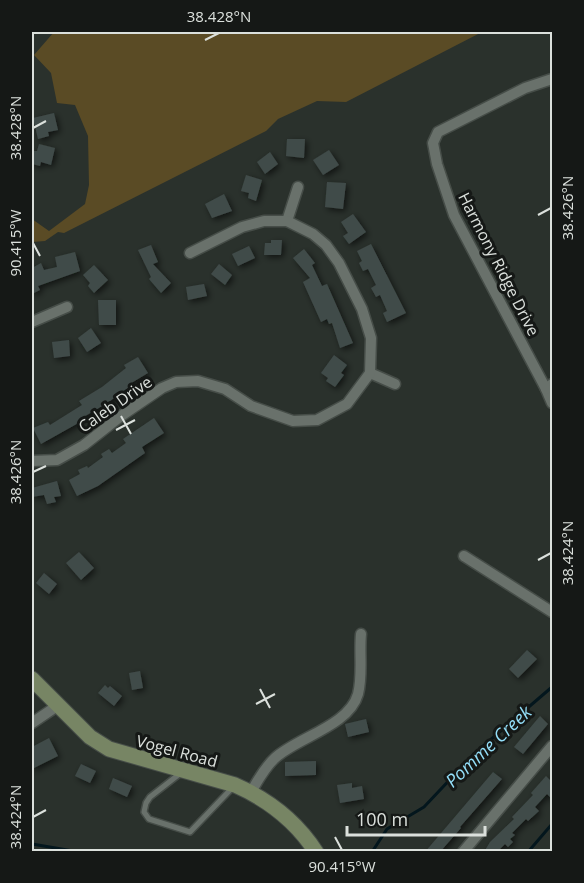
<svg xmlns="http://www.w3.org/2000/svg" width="584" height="883" font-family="'Open Sans',sans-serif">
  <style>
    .green { fill: #5a4b25 }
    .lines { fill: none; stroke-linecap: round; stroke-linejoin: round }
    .stream { stroke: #03161d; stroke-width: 3 }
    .building { fill: #404b49; filter: url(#shadow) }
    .lane-casing { stroke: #464d48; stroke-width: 8 }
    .street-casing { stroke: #464d48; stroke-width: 13 }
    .secondary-casing { stroke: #464d48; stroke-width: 17 }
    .lane { stroke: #69716b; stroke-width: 5 }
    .street { stroke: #69716b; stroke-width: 10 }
    .secondary { stroke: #778564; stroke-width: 15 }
    .ticks { fill: none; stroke: #dbe0dc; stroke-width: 2 }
    .labels { text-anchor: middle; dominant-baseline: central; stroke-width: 6; stroke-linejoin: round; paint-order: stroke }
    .street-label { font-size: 16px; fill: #dbe0dc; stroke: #151816 }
    .water-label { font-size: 18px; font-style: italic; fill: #93def8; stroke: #151816 }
    .neatline { fill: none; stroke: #dbe0dc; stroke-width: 2 }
    .ticks-label { font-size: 15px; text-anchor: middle; fill: #dbe0dc }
  </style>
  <defs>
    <filter id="shadow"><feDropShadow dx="2.5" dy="2.5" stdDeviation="3" flood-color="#0009"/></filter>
  </defs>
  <rect width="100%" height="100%" fill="#2a312c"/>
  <!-- green -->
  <path class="green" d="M54 32H482L346 102 317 101 278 119 266 131 64 233 58 232 45 241 32 242V219L49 231 85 204 89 185 88 136 75 105 57 103 51 73 34 55Z"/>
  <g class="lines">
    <!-- stream -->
    <g class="stream">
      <path d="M32 844 79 852"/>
      <path d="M372 852 387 829 424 807 474 754 552 687"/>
      <path d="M528 852 552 824"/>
    </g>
  </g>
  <!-- building -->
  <g class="building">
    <path d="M54 113 58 130 48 132 49 136 38 139 33 118Z"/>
    <path d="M287 139H305L304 158 286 156Z"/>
    <path d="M39 144 55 148 51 165 41 162 40 166 32 164 34 151H37Z"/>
    <path d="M329 150 339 165 323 175 313 160Z"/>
    <path d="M270 152 278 164 265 174 257 162Z"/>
    <path d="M246 175 262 180 256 201 248 198 249 193 241 191Z"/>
    <path d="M327 182 346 183 343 209 325 207Z"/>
    <path d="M224 194 232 211 212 218 205 204Z"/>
    <path d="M353 214 366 232 349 244 343 236 348 233 341 222Z"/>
    <path d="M271 240H282L281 255H264L265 243H271Z"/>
    <path d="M371 244 406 313 387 322 383 313 387 311 380 295 376 297 371 288 376 285 368 269 363 271 359 263 362 261 357 251Z"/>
    <path d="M151 245 158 262 153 264 171 283 161 293 149 279 151 277 138 250Z"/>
    <path d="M249 246 255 258 238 266 232 254Z"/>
    <path d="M304 249 315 263 312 265 322 286 327 284 353 343 340 348 332 323 329 324 327 319 321 322 303 282 310 278 293 258Z"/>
    <path d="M75 252 80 271 38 286 40 290 32 294V268L41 263 44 270 57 267 55 257Z"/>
    <path d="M219 264 232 275 225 285 211 274Z"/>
    <path d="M94 265 108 280 94 293 88 286 90 283 83 275Z"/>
    <path d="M204 284 207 296 188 300 186 287Z"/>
    <path d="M98 300H116V325H99Z"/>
    <path d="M91 328 101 343 87 352 78 338Z"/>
    <path d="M69 340 70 356 54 358 52 342Z"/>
    <path d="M334 355 347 365 341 373 344 375 335 387 326 381 328 378 321 373Z"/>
    <path d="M138 357 148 373 128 385 129 387 106 404 80 419 82 421 41 444 33 428 48 422 50 425 82 405 79 401 102 387 126 368 124 365Z"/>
    <path d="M154 418 164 433 142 447 145 453 98 486 77 496 69 480 80 474 78 470 87 466 88 468 103 457 101 454 109 449 112 453 126 443 123 439Z"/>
    <path d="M57 481 61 496 54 497 56 502 47 504 44 495 32 497V488Z"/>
    <path d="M79 552 94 568 81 580 66 563Z"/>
    <path d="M44 573 57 584 49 594 36 583Z"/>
    <path d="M527 650 537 659 518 678 509 669Z"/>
    <path d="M140 671 143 688 132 690 129 673Z"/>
    <path d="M105 685 108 688 110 686 122 696 114 706 98 693Z"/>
    <path d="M540 716 548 724 523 754 514 747Z"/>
    <path d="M366 719 369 732 348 737 345 724Z"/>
    <path d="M49 738 58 756 32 769V747Z"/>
    <path d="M316 761V775L285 776V762Z"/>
    <path d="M81 764 96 771 90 783 75 776Z"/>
    <path d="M493 772 502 779 460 827 461 828 440 852H425Z"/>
    <path d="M546 776 552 782V799L547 794 535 807 539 811 528 821 526 819 512 833 515 835 510 839 513 842 508 847 505 844 497 852H484L490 842 514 819 512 817 533 795 531 793Z"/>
    <path d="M113 778 132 786 127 797 109 789Z"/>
    <path d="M352 783V788L362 786 364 799 340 803 337 785Z"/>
  </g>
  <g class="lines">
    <defs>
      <path id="lane" d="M182 772 150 797 146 803 144 812 149 819 190 832 234 786"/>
      <g id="street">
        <path d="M287 221 298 187"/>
        <path d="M32 322 67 307"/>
        <path d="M370 373 395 384"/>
        <path d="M552 384 546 389 552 403"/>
        <path d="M546 389 454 215 437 164 433 143 438 132 525 88 552 79"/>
        <path d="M32 461 57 460 84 445 121 416 162 388 176 382 198 381 225 389 251 406 293 421 317 420 347 404 370 373 371 338 362 309 339 263 326 245 313 234 287 221H264L242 227 190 253"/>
        <path d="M464 556 552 612"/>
        <path d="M32 723 57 706"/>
        <path d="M251 792C258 780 265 767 275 758 298 737 349 726 358 694 363 675 359 653 361 634"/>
        <path d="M463 852 552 746"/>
      </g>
      <path id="secondary" d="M32 679 90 737 109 749 235 785C269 800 296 821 316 852"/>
    </defs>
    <!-- lane casing -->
    <use href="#lane" class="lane-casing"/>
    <!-- street casing -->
    <use href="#street" class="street-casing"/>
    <!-- secondary casing -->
    <use href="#secondary" class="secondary-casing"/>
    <!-- lane -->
    <use href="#lane" class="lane"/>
    <!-- street -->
    <use href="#street" class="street"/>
    <!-- secondary -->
    <use href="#secondary" class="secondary"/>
  </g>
  <!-- ticks -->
  <path class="ticks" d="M205 40 219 33M33 128 46 121M538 215 551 208M33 243 40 256M121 416 131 434M116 430 135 420M33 472 46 466M538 560 551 553M260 689 270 708M256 704 275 694M33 817 46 810M335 837 342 850"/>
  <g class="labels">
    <!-- street labels -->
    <g class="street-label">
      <text transform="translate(499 264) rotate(63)">Harmony Ridge Drive</text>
      <text transform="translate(115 404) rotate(-35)">Caleb Drive</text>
      <text transform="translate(177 751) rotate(15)">Vogel Road</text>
    </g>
    <!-- water labels -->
    <g class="water-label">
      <text transform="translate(488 746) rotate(-43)">Pomme Creek</text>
    </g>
  </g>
  <!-- border -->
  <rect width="584" height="883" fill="none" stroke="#151816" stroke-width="66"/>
  <!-- scale -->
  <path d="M347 826v9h138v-9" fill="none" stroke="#dbe0dc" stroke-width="3"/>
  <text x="356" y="826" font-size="18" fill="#dbe0dc" stroke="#151816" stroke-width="4.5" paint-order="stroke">100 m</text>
  <rect x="33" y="33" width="518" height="817" class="neatline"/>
  <g class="ticks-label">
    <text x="219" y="22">38.428°N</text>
    <text transform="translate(16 128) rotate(-90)" y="5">38.428°N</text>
    <text transform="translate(568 208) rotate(-90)" y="5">38.426°N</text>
    <text transform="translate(16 243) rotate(-90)" y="5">90.415°W</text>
    <text transform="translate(16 472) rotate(-90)" y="5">38.426°N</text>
    <text transform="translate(568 553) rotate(-90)" y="5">38.424°N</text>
    <text transform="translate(16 817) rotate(-90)" y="5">38.424°N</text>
    <text x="342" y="872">90.415°W</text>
  </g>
</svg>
